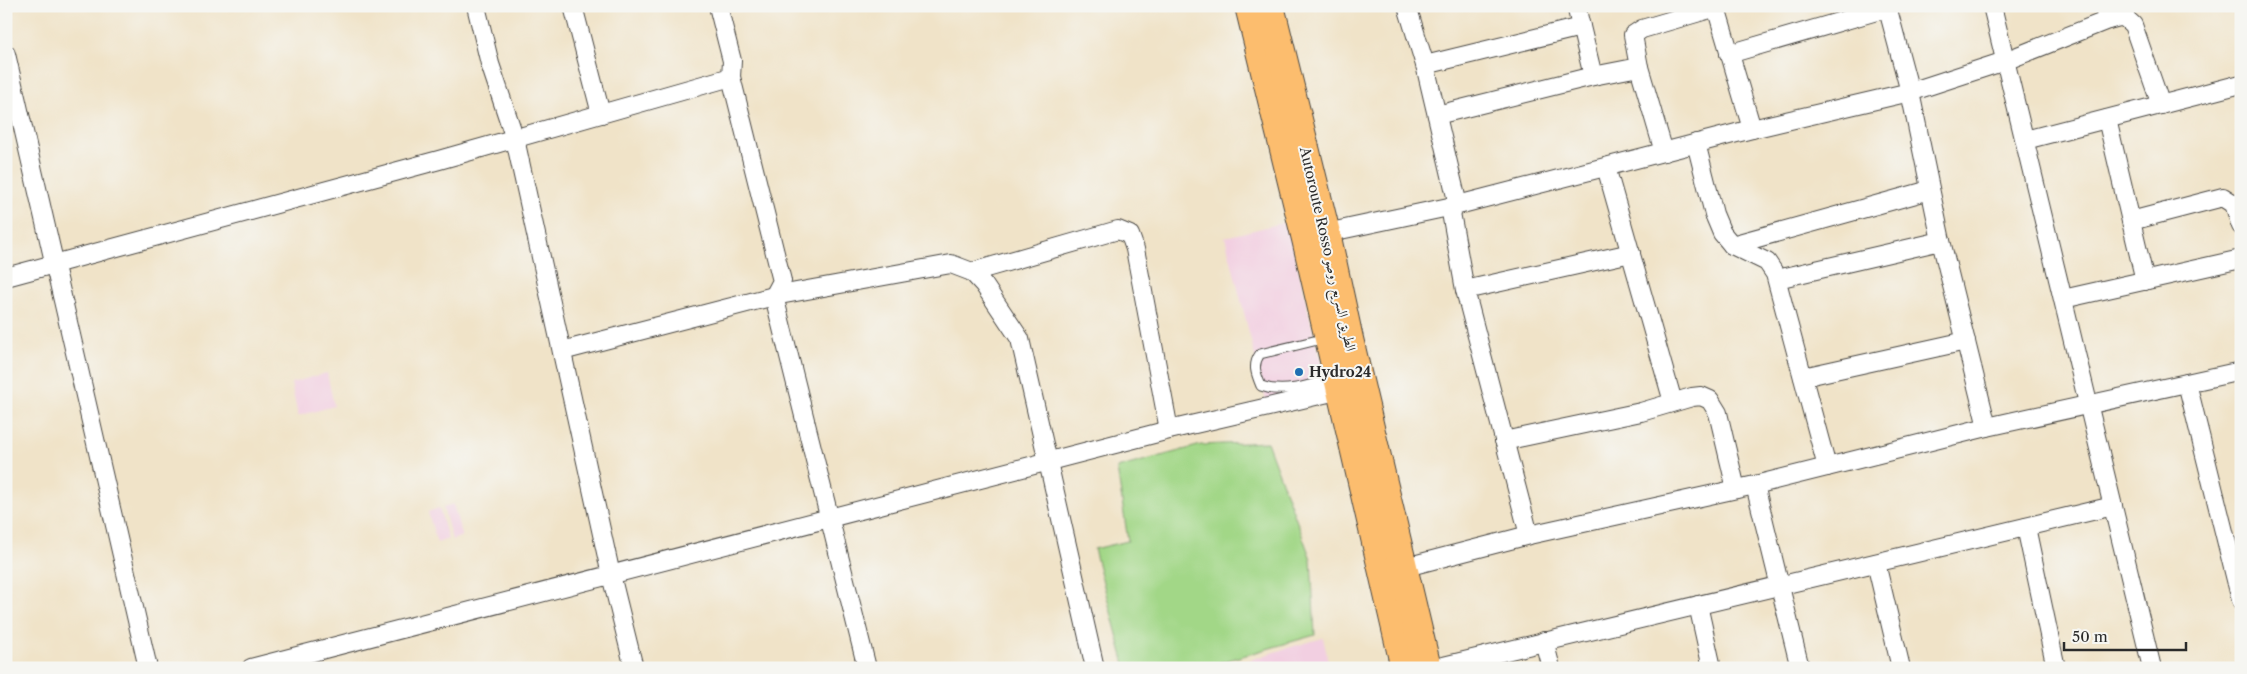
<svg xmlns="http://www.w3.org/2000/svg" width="2247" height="674" font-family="'Libre Caslon Text',Amiri,serif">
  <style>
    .built { fill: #f2cfe1 }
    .green { fill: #a2d787; stroke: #668159 }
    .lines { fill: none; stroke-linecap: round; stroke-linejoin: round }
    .lane-casing { stroke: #494743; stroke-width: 11 }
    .street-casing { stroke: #494743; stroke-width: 20 }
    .highway-casing { stroke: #494743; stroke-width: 30 }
    .lane { stroke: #fff; stroke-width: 9 }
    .street { stroke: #fff; stroke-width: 18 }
    .highway { stroke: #fcbd6e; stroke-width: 28 }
    .poi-dot { fill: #1f6fb2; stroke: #f6f6f2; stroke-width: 2 }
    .labels { text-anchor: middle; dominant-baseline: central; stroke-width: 4; stroke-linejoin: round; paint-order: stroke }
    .street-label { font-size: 14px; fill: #2b2b2b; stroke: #f6f6f2 }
    .poi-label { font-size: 14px; font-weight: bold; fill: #2b2b2b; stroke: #f6f6f2; text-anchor: start }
  </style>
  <rect width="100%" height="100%" fill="#f6f6f2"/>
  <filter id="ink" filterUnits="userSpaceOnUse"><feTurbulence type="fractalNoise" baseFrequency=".02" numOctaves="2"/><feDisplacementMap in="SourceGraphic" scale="10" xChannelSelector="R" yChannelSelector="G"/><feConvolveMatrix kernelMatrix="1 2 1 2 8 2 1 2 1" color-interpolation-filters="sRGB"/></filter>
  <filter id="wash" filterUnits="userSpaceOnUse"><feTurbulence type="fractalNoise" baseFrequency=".0096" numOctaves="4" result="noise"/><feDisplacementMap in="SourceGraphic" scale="20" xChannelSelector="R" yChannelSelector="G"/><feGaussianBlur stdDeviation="1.12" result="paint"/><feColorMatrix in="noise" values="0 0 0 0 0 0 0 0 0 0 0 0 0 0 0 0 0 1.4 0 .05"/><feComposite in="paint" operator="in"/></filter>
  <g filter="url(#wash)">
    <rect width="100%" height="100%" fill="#f0e3c8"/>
    <!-- built -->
    <g class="built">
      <path d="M1287 222 1326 385 1266 400 1225 237Z"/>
      <path d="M327 373 334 406 298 416 291 383Z"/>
      <path d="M453 504 462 536 452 540 443 507Z"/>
      <path d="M439 508 448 539 437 543 428 512Z"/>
      <path d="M1323 638 1330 668H1225L1284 649Z"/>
    </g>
    <!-- green -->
    <path class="green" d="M1267 442 1311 559 1315 635 1201 668H1170L1159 664 1147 668H1126L1094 549 1128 541 1117 468 1201 445Z"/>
  </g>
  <g filter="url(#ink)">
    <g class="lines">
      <defs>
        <path id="lane" d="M1326 338 1260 354C1252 365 1256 374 1261 386 1285 395 1313 384 1336 377"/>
        <g id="street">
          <path d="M476 6 490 64 515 139 611 575 634 668"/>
          <path d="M573 6 601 114"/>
          <path d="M1407 6 1425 65 1458 205"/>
          <path d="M1576 6 1593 76"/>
          <path d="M1887 6 1910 92 1941 241 1987 427"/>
          <path d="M1992 6 2152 668"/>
          <path d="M1716 7 1752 129"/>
          <path d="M2108 20 2123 16 2133 25 2161 105"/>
          <path d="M6 54 148 668"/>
          <path d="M1729 54 1887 8"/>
          <path d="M1425 65 1581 27"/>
          <path d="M731 77 782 281 774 296 867 668"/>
          <path d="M1437 115 1593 76 1639 67"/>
          <path d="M2107 119 2145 281"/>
          <path d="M2025 140 2241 84"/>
          <path d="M1696 143 1714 214 1722 233 1732 245 1767 262 1775 274 1827 467"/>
          <path d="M1664 152 1639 67 1633 35 1642 29 1720 6"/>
          <path d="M1606 167 1673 402"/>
          <path d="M1450 207 1465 290 1529 535"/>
          <path d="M2131 221 2223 197 2234 204 2241 226"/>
          <path d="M1326 233 1458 205 1752 129 1910 92 2005 61 2108 20 2103 6"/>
          <path d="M1732 245 1930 190"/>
          <path d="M972 272 1118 230 1130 235 1135 249 1169 430"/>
          <path d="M6 277 439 160 731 77 732 61 718 6"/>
          <path d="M1777 279 1941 241"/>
          <path d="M1465 290 1631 253"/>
          <path d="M2063 299 2241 259"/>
          <path d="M562 351 774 296 951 264 972 272 984 285 1020 339 1095 668"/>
          <path d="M1803 377 1966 341"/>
          <path d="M2187 383 2241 600"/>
          <path d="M1504 441 1641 412 1692 397 1701 396 1710 400 1718 413 1736 489"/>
          <path d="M1755 485 1800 668"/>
          <path d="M2026 527 2056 668"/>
          <path d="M1876 563 1901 668"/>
          <path d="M1402 568 1529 535 1755 485 1987 427 2241 371"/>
          <path d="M1698 605 1712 668"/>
          <path d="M1544 641 1551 668"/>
          <path d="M251 668 1169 430 1341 390"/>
          <path d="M1435 668 2113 506"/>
        </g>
        <g id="highway">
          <path d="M1249 6 1306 239 1405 668"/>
          <path d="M1270 6 1326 233 1349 339 1427 668"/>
        </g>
      </defs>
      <!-- lane casing -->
      <use href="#lane" class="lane-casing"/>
      <!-- street casing -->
      <use href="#street" class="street-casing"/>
      <!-- highway casing -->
      <use href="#highway" class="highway-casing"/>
      <!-- lane -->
      <use href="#lane" class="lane"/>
      <!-- street -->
      <use href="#street" class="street"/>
      <!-- highway -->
      <use href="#highway" class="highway"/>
    </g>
  </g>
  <!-- markers -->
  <circle class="poi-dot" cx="1299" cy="372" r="5"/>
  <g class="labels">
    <!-- street labels -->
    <g class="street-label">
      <text transform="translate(1328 249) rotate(77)">Autoroute Rosso الطريق السريع روصو</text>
    </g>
    <!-- poi labels -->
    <g class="poi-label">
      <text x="1309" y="372">Hydro24</text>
    </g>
  </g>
  <!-- margin -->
  <rect width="2247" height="674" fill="none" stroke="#f6f6f2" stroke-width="25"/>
  <!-- scale -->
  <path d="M2064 642v8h122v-8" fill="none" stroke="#2b2b2b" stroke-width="2.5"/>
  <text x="2072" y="642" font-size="15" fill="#2b2b2b" stroke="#f6f6f2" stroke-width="4" paint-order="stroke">50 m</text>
</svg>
